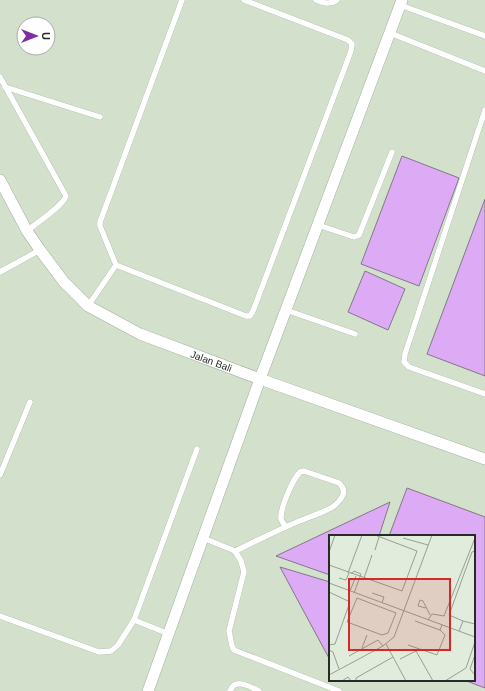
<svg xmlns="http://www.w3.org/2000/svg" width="485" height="691" font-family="Helvetica,sans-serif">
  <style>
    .built { fill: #d3e1cc; fill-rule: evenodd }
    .building { fill: #ddabf6; stroke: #817886 }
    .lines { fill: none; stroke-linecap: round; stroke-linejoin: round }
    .lane-casing { stroke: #a4ad9f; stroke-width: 6 }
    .street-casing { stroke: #a4ad9f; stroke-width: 12 }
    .lane { stroke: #fff; stroke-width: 5.5 }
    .street { stroke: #fff; stroke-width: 11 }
    .labels { text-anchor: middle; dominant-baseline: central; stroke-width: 4; stroke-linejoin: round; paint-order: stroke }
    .street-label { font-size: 10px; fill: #272b25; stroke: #fff }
    .inset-road { fill: none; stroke: #979f93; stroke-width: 1 }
    .view { fill: #d62828; fill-opacity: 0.15; stroke: #d62828; stroke-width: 2 }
    .inset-edge { fill: none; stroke: #272b25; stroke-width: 2 }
  </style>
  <rect width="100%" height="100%" fill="#e2ecdd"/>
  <!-- built -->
  <path class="built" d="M0 0H485V691H0ZM24 24H48V48H24ZM330 536H474V680H330Z"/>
  <!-- building -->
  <g class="building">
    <path d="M402 156 459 178 419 286 361 264Z"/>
    <path d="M485 199V376L427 354Z"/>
    <path d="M365 271 405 289 388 330 348 312Z"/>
    <path d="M407 488 485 517V688L464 680H474V536H389Z"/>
    <path d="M390 502 379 536H330V575L276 556Z"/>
    <path d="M280 567 330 582V660L303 610Z"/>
  </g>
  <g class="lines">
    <defs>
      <g id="lane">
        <path d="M182 0 100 222V226L116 265 246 316H250L253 311 351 51 352 44 348 40 244 0"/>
        <path d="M316 0C323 3 330 5 337 0"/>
        <path d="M400 5 485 36"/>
        <path d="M390 33 485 71"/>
        <path d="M0 77 66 196C63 206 36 223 27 231"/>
        <path d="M5 87 100 117"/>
        <path d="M485 110 405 354 404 362 409 367 485 394"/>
        <path d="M318 225 354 237 359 235 392 152"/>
        <path d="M0 272 40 250"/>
        <path d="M88 306 116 265"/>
        <path d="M286 310 355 334"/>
        <path d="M0 475 30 402"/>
        <path d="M203 538 235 551 241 561 244 572 229 631 232 646 234 650 339 691"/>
        <path d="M235 551C256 541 276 531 297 522 307 518 327 511 334 506 342 499 348 491 339 483L304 471 300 472C293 479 280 508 281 519 282 522 284 524 286 527"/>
        <path d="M0 616 99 652 111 651 118 645 134 620"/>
        <path d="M169 634 134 620 197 449"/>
        <path d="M230 691C235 677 250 687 259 691"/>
      </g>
      <g id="street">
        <path id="s1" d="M0 180 27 231 40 250 64 282 88 306 140 334 260 379 485 459"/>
        <path d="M148 691 260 379 402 0"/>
      </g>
    </defs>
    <!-- lane casing -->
    <use href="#lane" class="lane-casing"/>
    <!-- street casing -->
    <use href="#street" class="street-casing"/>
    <!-- lane -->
    <use href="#lane" class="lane"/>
    <!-- street -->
    <use href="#street" class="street"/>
  </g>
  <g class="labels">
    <!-- street labels -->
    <g class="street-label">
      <text stroke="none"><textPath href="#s1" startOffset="290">Jalan Bali</textPath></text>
    </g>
  </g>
  <!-- overview -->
  <g transform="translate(329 535)">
    <rect width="146" height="146" fill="#e2ecdd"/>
    <path class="inset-road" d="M74 3 99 10M46 15 50 2M0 17 6 0M0 30 73 56 88 16 46 0M19 38 33 0M22 39 25 36 32 39 25 58M10 43 17 45 20 38M35 43 43 20M0 48 146 102M21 56 27 41M0 57 21 67 6 109 0 110M43 58 55 62 53 68M28 63 67 78 59 98 53 100 18 87ZM97 73 89 71 91 65 94 66 101 80M99 85 103 79 115 81 146 3M86 86 111 95 113 90M134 86 120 80 143 17 146 16M130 96 134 86 146 89M57 109 77 146M79 110 108 120 116 100 111 95M33 113 38 100M0 115 4 117 10 134M146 120 141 134 146 140M20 121 49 105 54 111M71 124 87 116 104 146M0 140 54 111 65 102 103 0M13 146 19 142 22 146M27 146V143L64 122M116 146 137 133 146 107"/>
    <path class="view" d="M20 44H121V115H20Z"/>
    <rect width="146" height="146" class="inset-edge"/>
  </g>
  <!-- north arrow -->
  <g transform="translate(36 36) rotate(90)"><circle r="19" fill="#ffffff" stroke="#a9aaa8"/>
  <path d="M0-3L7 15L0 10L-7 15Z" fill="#7e2e9e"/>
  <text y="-6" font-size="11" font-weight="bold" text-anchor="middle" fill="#272b25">U</text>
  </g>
</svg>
